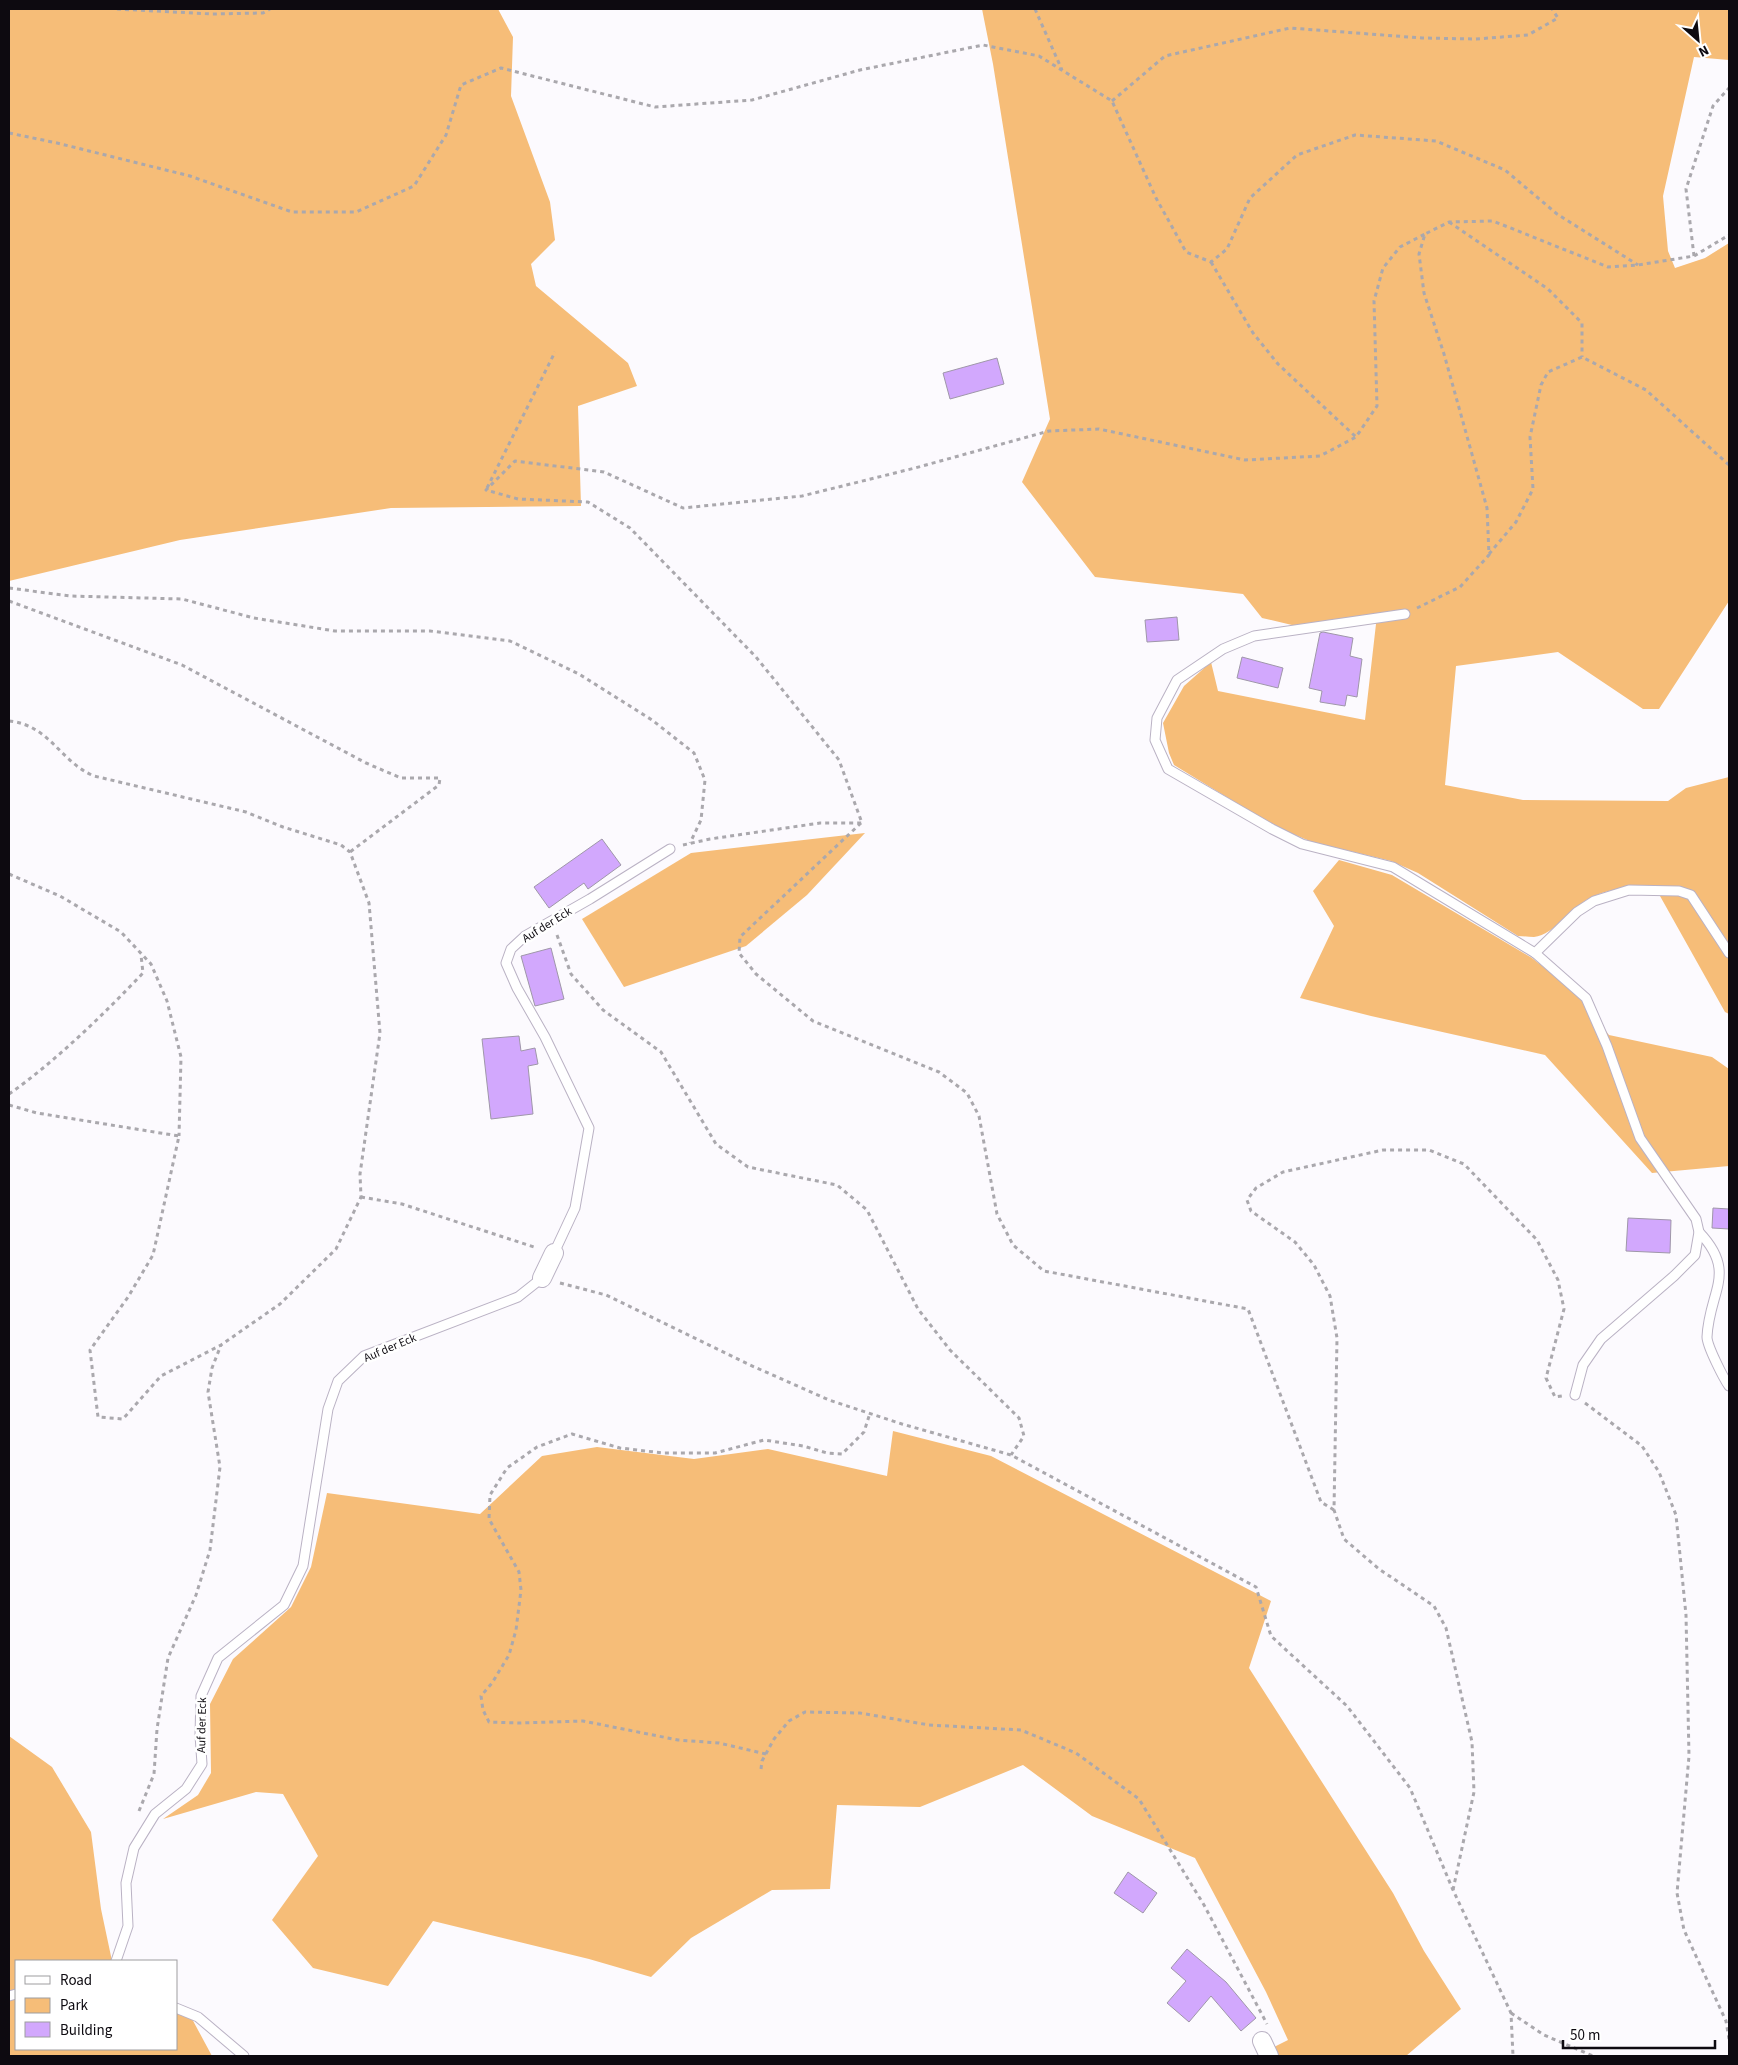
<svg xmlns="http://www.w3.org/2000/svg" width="1738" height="2065" font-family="'Source Sans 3',sans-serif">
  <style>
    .green { fill: #f6bd78 }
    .building { fill: #d2a8fd; stroke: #9f97a9 }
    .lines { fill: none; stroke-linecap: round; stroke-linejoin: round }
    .service-casing { stroke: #bab2c4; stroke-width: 11 }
    .minor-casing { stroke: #bab2c4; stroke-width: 20 }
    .path { stroke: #aaa8ad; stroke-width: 3; stroke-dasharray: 4 4; stroke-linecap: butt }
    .service { stroke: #fff; stroke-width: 9 }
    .minor { stroke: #fff; stroke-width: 18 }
    .labels { text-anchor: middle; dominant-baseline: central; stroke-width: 5; stroke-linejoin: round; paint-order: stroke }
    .street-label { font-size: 12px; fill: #0d0a10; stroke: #fff }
  </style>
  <rect width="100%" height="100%" fill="#fcfafe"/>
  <!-- green -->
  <g class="green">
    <path d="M9 9H498L513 37 511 96 550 202 555 240 531 264 536 286 628 363 637 386 578 406 581 506 391 508 180 540 9 581Z"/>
    <path d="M982 9H1729V60L1694 57 1663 196 1668 251 1675 268 1705 258 1729 243V601L1659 709H1643L1558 652 1456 666 1445 785 1523 800 1668 801 1686 788 1729 777V1014L1725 1012 1660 896 1659 887C1636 887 1615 887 1594 896 1572 905 1555 935 1534 937 1529 937 1523 936 1518 936L1418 873 1391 861 1312 842 1274 826 1174 765 1169 753 1163 723 1184 686 1211 662 1218 691 1365 720 1376 624 1292 625 1262 618 1243 594 1095 577 1022 482 1050 419 993 64Z"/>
    <path d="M865 833 807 895 746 946 624 987 582 919 691 853Z"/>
    <path d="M1339 860 1392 875 1532 958 1574 991 1609 1035 1712 1057 1729 1069V1166L1652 1173 1545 1055 1371 1016 1300 998 1334 926 1313 891Z"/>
    <path d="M893 1431 991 1456 1271 1601 1249 1668 1393 1893 1424 1951 1461 2009 1406 2056H1274L1270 2049 1288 2040 1266 1992 1195 1858 1092 1816 1023 1765 920 1807 837 1805 830 1889 772 1890 691 1938 651 1977 589 1959 433 1921 388 1986 313 1968 272 1920 318 1856 283 1794 256 1792 163 1819 198 1795 211 1773 210 1704 233 1659 291 1607 311 1567 327 1493 480 1514 542 1456 597 1447 694 1459 768 1449 887 1476Z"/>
    <path d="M9 1736 52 1767 91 1832 101 1909 112 1961H16V2049H176V2012L191 2017 212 2056H9Z"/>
  </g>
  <!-- building -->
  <g class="building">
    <path d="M997 358 1004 384 950 399 943 373Z"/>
    <path d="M1177 617 1179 640 1147 642 1145 620Z"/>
    <path d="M1323 632 1353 638 1350 656 1362 659 1357 697 1347 695 1345 706 1320 702 1322 691 1309 688 1320 633Z"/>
    <path d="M1242 657 1283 668 1278 688 1237 678Z"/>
    <path d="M602 839 621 865 588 889 584 883 549 908 534 887Z"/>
    <path d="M551 948 564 999 535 1006 521 956Z"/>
    <path d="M519 1036 521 1051 535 1048 538 1064 528 1066 533 1114 491 1119 482 1039Z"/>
    <path d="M1713 1208 1729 1209V1229L1712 1228Z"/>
    <path d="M1628 1218 1671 1220 1670 1253 1626 1251Z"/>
    <path d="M1128 1872 1157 1893 1143 1913 1114 1893Z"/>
    <path d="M1187 1949 1226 1982 1256 2018 1241 2031 1211 1996 1189 2022 1167 2003 1186 1981 1171 1968Z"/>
  </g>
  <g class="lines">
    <defs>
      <g id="service">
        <path d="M1405 614 1254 636 1223 649 1177 680 1157 718 1155 740 1168 769 1272 829 1302 844 1393 867 1535 953 1577 912 1594 901 1629 890 1679 891 1691 895 1729 953"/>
        <path d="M1535 953 1586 998 1607 1046 1640 1138 1696 1219 1699 1232 1695 1255 1674 1276 1601 1339 1583 1365 1575 1395"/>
        <path d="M1699 1232C1738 1273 1709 1291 1707 1337 1707 1346 1724 1379 1729 1386"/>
        <path d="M554 1253 575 1208 589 1128 545 1037 517 988 506 963 511 949 525 936 590 899 670 849"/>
        <path d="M116 1961 128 1926 126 1883 134 1848 155 1814 186 1789 202 1764 200 1735 201 1696 218 1658 284 1605 303 1566 328 1409 338 1381 364 1356 518 1297 542 1278"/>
        <path d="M9 1996 16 1994"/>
        <path d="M176 2008 198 2017 244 2056"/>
      </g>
      <g id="minor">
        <path d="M542 1278 554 1253"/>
        <path d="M1262 2041 1269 2056"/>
      </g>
    </defs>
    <!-- service casing -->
    <use href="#service" class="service-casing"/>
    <!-- minor casing -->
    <use href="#minor" class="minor-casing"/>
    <!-- path -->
    <g class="path">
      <path d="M117 9 212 14 263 13 270 9"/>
      <path d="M1035 9 1062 70"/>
      <path d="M1112 101 1165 56 1290 28 1422 38 1476 39 1528 35 1558 18 1552 9"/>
      <path d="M9 133 57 143 190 176 292 212H356L414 186 446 135 461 85 501 68 655 107 752 100 860 70 983 45 1039 56 1112 101 1156 198 1186 252 1211 262 1227 249 1250 198 1297 155 1355 135 1436 141 1505 170 1557 214 1638 265"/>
      <path d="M1449 222 1548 289 1582 323V357"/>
      <path d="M1694 256 1686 189 1713 106 1729 88"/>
      <path d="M1211 262 1253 333 1278 364 1356 437"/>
      <path d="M487 488 555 352"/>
      <path d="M1489 554 1516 522 1533 489 1530 437 1541 385 1548 372 1582 357 1646 390 1729 465"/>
      <path d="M9 588 70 596 182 599 254 618 335 631H430L510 641 579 674 652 720 694 753 705 780 701 820 690 843"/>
      <path d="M9 601 182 665 366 763 401 778H440L439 785 350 852"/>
      <path d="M1417 608 1460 587 1489 555 1487 508 1444 354 1424 293 1419 254 1425 234 1449 222 1493 221 1608 267 1638 265 1694 256 1729 235"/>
      <path d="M9 721C50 725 60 762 94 776L246 812 283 827 341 845 350 852 369 903 380 1033 360 1174 361 1197 336 1249 280 1304 221 1345 161 1376 123 1419 98 1417 90 1350 128 1297 153 1255 179 1136 37 1113 9 1105"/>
      <path d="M861 823 740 937 739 953 756 974 813 1021 939 1072 967 1093 979 1116 997 1214 1013 1245 1044 1271 1248 1309 1321 1502 1334 1510"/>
      <path d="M683 845 710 839 820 823H862L839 760 756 657 630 528 588 502 518 499 486 490 515 461 604 472 683 508 802 496 915 468 1049 431 1099 429 1245 460 1320 456 1356 437 1377 406 1374 301 1383 268 1400 247 1425 234"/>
      <path d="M9 874 60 896 121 932 151 964 167 1001 181 1057 179 1136"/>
      <path d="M557 935 571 974 603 1010 661 1052 716 1144 748 1167 837 1185 867 1210 918 1309 950 1350 1019 1418 1024 1436 1011 1455"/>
      <path d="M9 1094C55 1062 105 1013 143 973L141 955"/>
      <path d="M361 1197 402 1204 537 1248"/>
      <path d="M560 1283 606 1295 750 1365 829 1400 902 1424 1011 1455 1256 1587 1271 1636 1347 1706 1410 1788 1453 1890 1511 2013 1513 2056"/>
      <path d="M1585 1403 1642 1446 1659 1472 1676 1515 1686 1615 1689 1756 1677 1893 1684 1930 1726 2021 1729 2039"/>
      <path d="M766 1754 719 1743 678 1740 583 1721 521 1723 489 1722 483 1710 481 1696 492 1683 509 1655 516 1630 521 1590 519 1572 489 1519 490 1495 507 1468 537 1447 572 1434 620 1448 663 1453H715L764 1440 803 1446 827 1453 842 1454 864 1432 870 1413"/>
      <path d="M761 1769 762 1761 774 1739 789 1721 805 1712 860 1713 929 1725 1021 1730 1076 1753 1139 1799 1204 1905 1267 2024"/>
      <path d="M139 1811 154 1774 157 1729 168 1658 196 1595 210 1550 220 1467 208 1392 212 1368 221 1345"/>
      <path d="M1453 1890 1474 1792 1472 1742 1446 1628 1434 1606 1379 1569 1344 1539 1334 1510 1337 1338 1330 1296 1314 1265 1295 1242 1251 1211 1247 1200 1256 1188 1283 1172 1383 1150H1429L1464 1164 1537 1240 1558 1280 1564 1309 1546 1378 1555 1397 1562 1396"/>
      <path d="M1511 2013 1544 2035 1593 2056"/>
    </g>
    <!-- service -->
    <use href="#service" class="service"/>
    <!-- minor -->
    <use href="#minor" class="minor"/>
  </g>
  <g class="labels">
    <!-- street labels -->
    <g class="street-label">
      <text transform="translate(547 925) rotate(-32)">Auf der Eck</text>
      <text transform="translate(390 1348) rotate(-23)">Auf der Eck</text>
      <text transform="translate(202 1725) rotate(-89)">Auf der Eck</text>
    </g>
  </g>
  <!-- border -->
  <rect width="1738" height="2065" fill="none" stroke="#0d0a10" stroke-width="20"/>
  <!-- legend -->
  <rect x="15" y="1960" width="162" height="90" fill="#ffffff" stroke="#9e9d9f"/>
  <rect x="25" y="1976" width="25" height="8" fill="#ffffff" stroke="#9e9d9f"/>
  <text x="60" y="1985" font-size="15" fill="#0d0a10">Road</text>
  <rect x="25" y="1998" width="25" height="15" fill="#f6bd78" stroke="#9e9d9f"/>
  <text x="60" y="2010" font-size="15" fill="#0d0a10">Park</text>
  <rect x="25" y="2022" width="25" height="15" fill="#d2a8fd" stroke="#9e9d9f"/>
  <text x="60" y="2035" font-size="15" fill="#0d0a10">Building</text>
  <!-- north arrow -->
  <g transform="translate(1698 40) rotate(153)" stroke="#ffffff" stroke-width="4" paint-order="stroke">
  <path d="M0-4L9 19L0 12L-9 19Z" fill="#0d0a10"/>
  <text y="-8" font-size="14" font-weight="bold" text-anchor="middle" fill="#0d0a10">N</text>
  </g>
  <!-- scale -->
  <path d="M1563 2040v8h152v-8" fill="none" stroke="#0d0a10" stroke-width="2.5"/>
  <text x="1570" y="2040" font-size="15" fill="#0d0a10" stroke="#ffffff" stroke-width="4" paint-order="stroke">50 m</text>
</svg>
